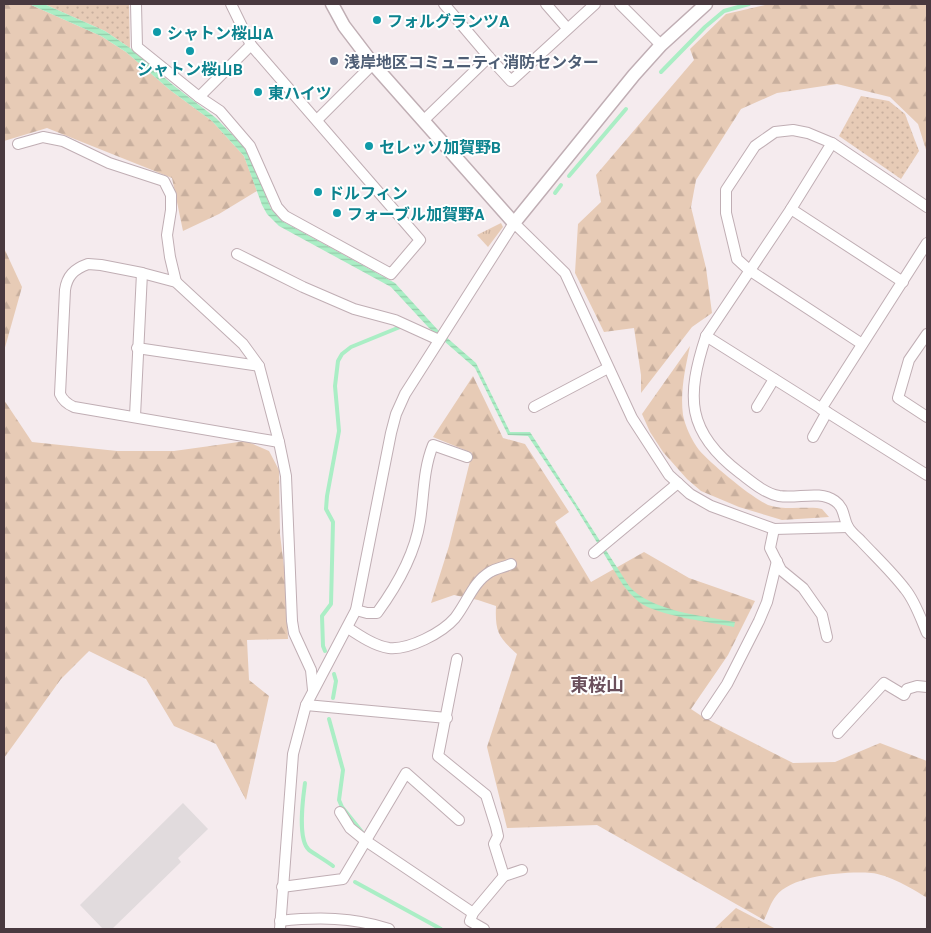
<svg xmlns="http://www.w3.org/2000/svg" width="931" height="933" font-family="Barlow,'Noto Sans JP',sans-serif">
  <style>
    .grass { fill: url(#grass-tufts) }
    .forest { fill: url(#forest-firs) }
    .park { fill: url(#park-dots) }
    .parking { fill: #e1dbdd }
    .water { fill: url(#water-rules) }
    .lines { fill: none; stroke-linecap: round; stroke-linejoin: round }
    .stream { stroke: #aaeec5; stroke-width: 4 }
    .minor-casing { stroke: #c0aeb4; stroke-width: 12 }
    .tertiary-casing { stroke: #c0aeb4; stroke-width: 15 }
    .minor { stroke: #fff; stroke-width: 10 }
    .tertiary { stroke: #fff; stroke-width: 12 }
    .culture-dot { fill: #0f9aa8; stroke: #fff; stroke-width: 2 }
    .service-dot { fill: #5c6f8a; stroke: #fff; stroke-width: 2 }
    .labels { text-anchor: middle; dominant-baseline: central; stroke-width: 4; stroke-linejoin: round; paint-order: stroke }
    .culture-label { font-size: 16px; font-weight: bold; fill: #0d838f; stroke: #fff; text-anchor: start }
    .service-label { font-size: 16px; font-weight: bold; fill: #4e5e75; stroke: #fff; text-anchor: start }
    .neighbourhood-label { font-size: 18px; font-weight: bold; fill: #6b505c; stroke: #fff }
  </style>
  <defs>
    <pattern id="grass-tufts" width="24" height="20" patternUnits="userSpaceOnUse" patternTransform="scale(1.25)"><rect width="24" height="20" fill="#e7cbb6"/><path d="M3 7l-1-3M5 7V3M7 7l1-3M15 17l-1-3M17 17v-4M19 17l1-3" fill="none" stroke="#c8af9e"/></pattern>
    <pattern id="forest-firs" width="22" height="20" patternUnits="userSpaceOnUse" patternTransform="scale(1.25)"><rect width="22" height="20" fill="#e7cbb6"/><path d="M5 1l3.5 6h-7zM16 11l3.5 6h-7z" fill="#c8af9e"/></pattern>
    <pattern id="park-dots" width="8" height="8" patternUnits="userSpaceOnUse" patternTransform="scale(1.25)"><rect width="8" height="8" fill="#e7cbb6"/><path d="M2 2h.1M6 6h.1" fill="none" stroke="#c8af9e" stroke-width="1.8" stroke-linecap="round"/></pattern>
    <pattern id="water-rules" width="6" height="5" patternUnits="userSpaceOnUse" patternTransform="scale(1.25)"><rect width="6" height="5" fill="#aaeec5"/><path d="M0 2.5h6" fill="none" stroke="#94cdaa"/></pattern>
  </defs>
  <rect width="100%" height="100%" fill="#f5ebee"/>
  <!-- grass -->
  <path class="grass" d="M501 223 503 227 488 247 477 235Z"/>
  <!-- forest -->
  <g class="forest">
    <path d="M4 4H29L101 36 126 52 170 90 212 121 244 156 257 191 219 214 183 231 172 178 47 128 4 141Z"/>
    <path d="M777 4H927V153L918 124 890 97 837 84 777 93 741 109 696 180 691 207 706 268 712 313 692 327 641 393V375L634 328 604 332 575 273 578 224 601 202 596 175 694 60 690 49 726 14 765 5Z"/>
    <path d="M4 248 22 287 4 351Z"/>
    <path d="M690 346C685 369 680 392 683 415 685 426 692 441 699 450 710 463 752 498 768 505 782 510 802 507 817 508L822 509 829 517 782 520 739 507 701 491 687 479 663 452 650 432 642 414Z"/>
    <path d="M473 376 503 438 525 444 569 512 555 522 591 582 644 552 689 578 755 601 728 655 691 709 703 717 793 763 835 762 880 743 927 761V898C914 889 887 874 871 873 847 871 792 875 776 896 771 902 768 912 764 920L597 825 507 828 487 747 517 654C498 637 495 631 496 606L478 600 454 595 431 603 449 546 472 453 433 437Z"/>
    <path d="M4 400 32 442 117 451H174L246 441 269 451 279 470 280 534 285 575 288 639 247 640 249 680 269 696 246 800 216 744 174 726 146 679 89 651 61 679 4 758Z"/>
    <path d="M736 908 776 929H714Z"/>
  </g>
  <!-- park -->
  <g class="park">
    <path d="M44 4H129L130 48 105 31Z"/>
    <path d="M861 96 889 101 905 114 919 151 901 179 839 136Z"/>
  </g>
  <!-- parking -->
  <path class="parking" d="M183 803 208 829 178 858 181 862 112 929H103L80 905Z"/>
  <!-- water -->
  <path class="water" d="M29 4H44L105 31 130 48 173 85 216 118 249 152 271 209 282 221 395 283 437 329 476 363 510 432H530L629 586C650 611 703 616 735 622L734 627C710 622 658 616 639 602 633 597 628 591 623 585L574 505 528 436 508 435 475 368 429 328 391 287 279 226 267 214 262 205 244 156 212 121 170 90 126 52 101 36Z"/>
  <g class="lines">
    <!-- stream -->
    <g class="stream">
      <path d="M661 72 705 27 724 11 749 4"/>
      <path d="M569 176 626 109"/>
      <path d="M555 193 561 185"/>
      <path d="M325 651 323 646 322 616 331 604 333 522 326 509 327 496 339 431 335 386 338 361 342 354 351 347 400 327"/>
      <path d="M333 698 336 681 334 674"/>
      <path d="M329 719 343 770 339 800 342 807 362 832"/>
      <path d="M305 783C303 798 297 839 309 850 316 855 325 860 333 866"/>
      <path d="M355 882 441 929"/>
    </g>
    <defs>
      <g id="minor">
        <path d="M136 4 137 47 199 97 220 111 250 146 277 207 285 216 391 274 420 240 251 45 231 4"/>
        <path d="M444 4 489 57 511 81 595 4"/>
        <path d="M546 4 567 28"/>
        <path d="M620 4 661 45"/>
        <path d="M199 97 251 45"/>
        <path d="M317 120 373 64"/>
        <path d="M424 120 489 57"/>
        <path d="M832 143 791 209 706 336C686 397 686 432 740 473 752 482 764 493 779 496 798 499 819 490 835 501 845 508 843 518 848 527 851 532 857 537 861 541 876 557 892 572 905 589 915 601 921 619 927 633"/>
        <path d="M18 144 43 137 63 141 109 163 164 181 171 195V210L167 235 170 257 176 282"/>
        <path d="M791 209 903 282"/>
        <path d="M237 254 303 287 354 309 395 320 439 340"/>
        <path d="M88 264 101 265 142 273 176 282 243 344 259 366 279 442 74 407C67 404 63 401 60 394L65 290C67 276 74 269 88 264Z"/>
        <path d="M927 334 909 360 898 398 927 417"/>
        <path d="M706 336 927 475"/>
        <path d="M862 344 749 270 737 259 726 213V190L755 146 775 132 793 130 808 133 832 143 927 207"/>
        <path d="M137 348 259 366"/>
        <path d="M534 407 608 368"/>
        <path d="M757 407 774 379"/>
        <path d="M821 409 927 243"/>
        <path d="M135 416 142 273"/>
        <path d="M813 437 827 412"/>
        <path d="M279 442 286 476 292 621 294 633 311 670 313 690"/>
        <path d="M774 529 770 548 781 570 803 588 822 615 827 637"/>
        <path d="M594 553 678 483"/>
        <path d="M356 610 367 613H377C396 587 415 554 420 521 424 495 423 470 433 445L467 457"/>
        <path d="M348 628C360 636 375 646 389 648 409 650 442 633 455 618 467 603 473 582 490 572 496 568 505 567 511 564"/>
        <path d="M457 659 438 756 486 795 496 827 498 836 494 844 504 876 522 870"/>
        <path d="M306 705 447 718"/>
        <path d="M707 714 727 684 759 621 767 602 777 561"/>
        <path d="M838 733 884 683 904 695 907 689 917 686 927 687"/>
        <path d="M340 812 350 828 366 841 473 913"/>
        <path d="M282 887 343 879 406 773 459 820"/>
        <path d="M280 921C317 917 353 917 389 929"/>
        <path d="M280 929 293 754 306 705 356 610 391 433 396 414 405 394 514 223 565 273 632 418 669 475 690 494 711 506 774 529 848 527"/>
        <path d="M484 929 470 921 473 913 504 876"/>
      </g>
      <path id="tertiary" d="M332 4 344 26 373 64 514 223 634 75 661 45 706 4"/>
    </defs>
    <!-- minor casing -->
    <use href="#minor" class="minor-casing"/>
    <!-- tertiary casing -->
    <use href="#tertiary" class="tertiary-casing"/>
    <!-- minor -->
    <use href="#minor" class="minor"/>
    <!-- tertiary -->
    <use href="#tertiary" class="tertiary"/>
  </g>
  <!-- markers -->
  <g class="culture-dot">
    <circle cx="377" cy="20" r="5"/>
    <circle cx="157" cy="32" r="5"/>
    <circle cx="190" cy="51" r="5"/>
    <circle cx="258" cy="92" r="5"/>
    <circle cx="369" cy="146" r="5"/>
    <circle cx="318" cy="192" r="5"/>
    <circle cx="337" cy="213" r="5"/>
  </g>
  <circle class="service-dot" cx="334" cy="61" r="5"/>
  <g class="labels">
    <!-- culture labels -->
    <g class="culture-label">
      <text x="387" y="20">フォルグランツA</text>
      <text x="167" y="32">シャトン桜山A</text>
      <text x="190" y="68" text-anchor="middle">シャトン桜山B</text>
      <text x="268" y="92">東ハイツ</text>
      <text x="379" y="146">セレッソ加賀野B</text>
      <text x="328" y="192">ドルフィン</text>
      <text x="347" y="213">フォーブル加賀野A</text>
    </g>
    <!-- service labels -->
    <g class="service-label">
      <text x="344" y="61">浅岸地区コミュニティ消防センター</text>
    </g>
    <!-- neighbourhood labels -->
    <g class="neighbourhood-label">
      <text x="597" y="684">東桜山</text>
    </g>
  </g>
  <!-- border -->
  <rect width="931" height="933" fill="none" stroke="#49393f" stroke-width="10"/>
</svg>
